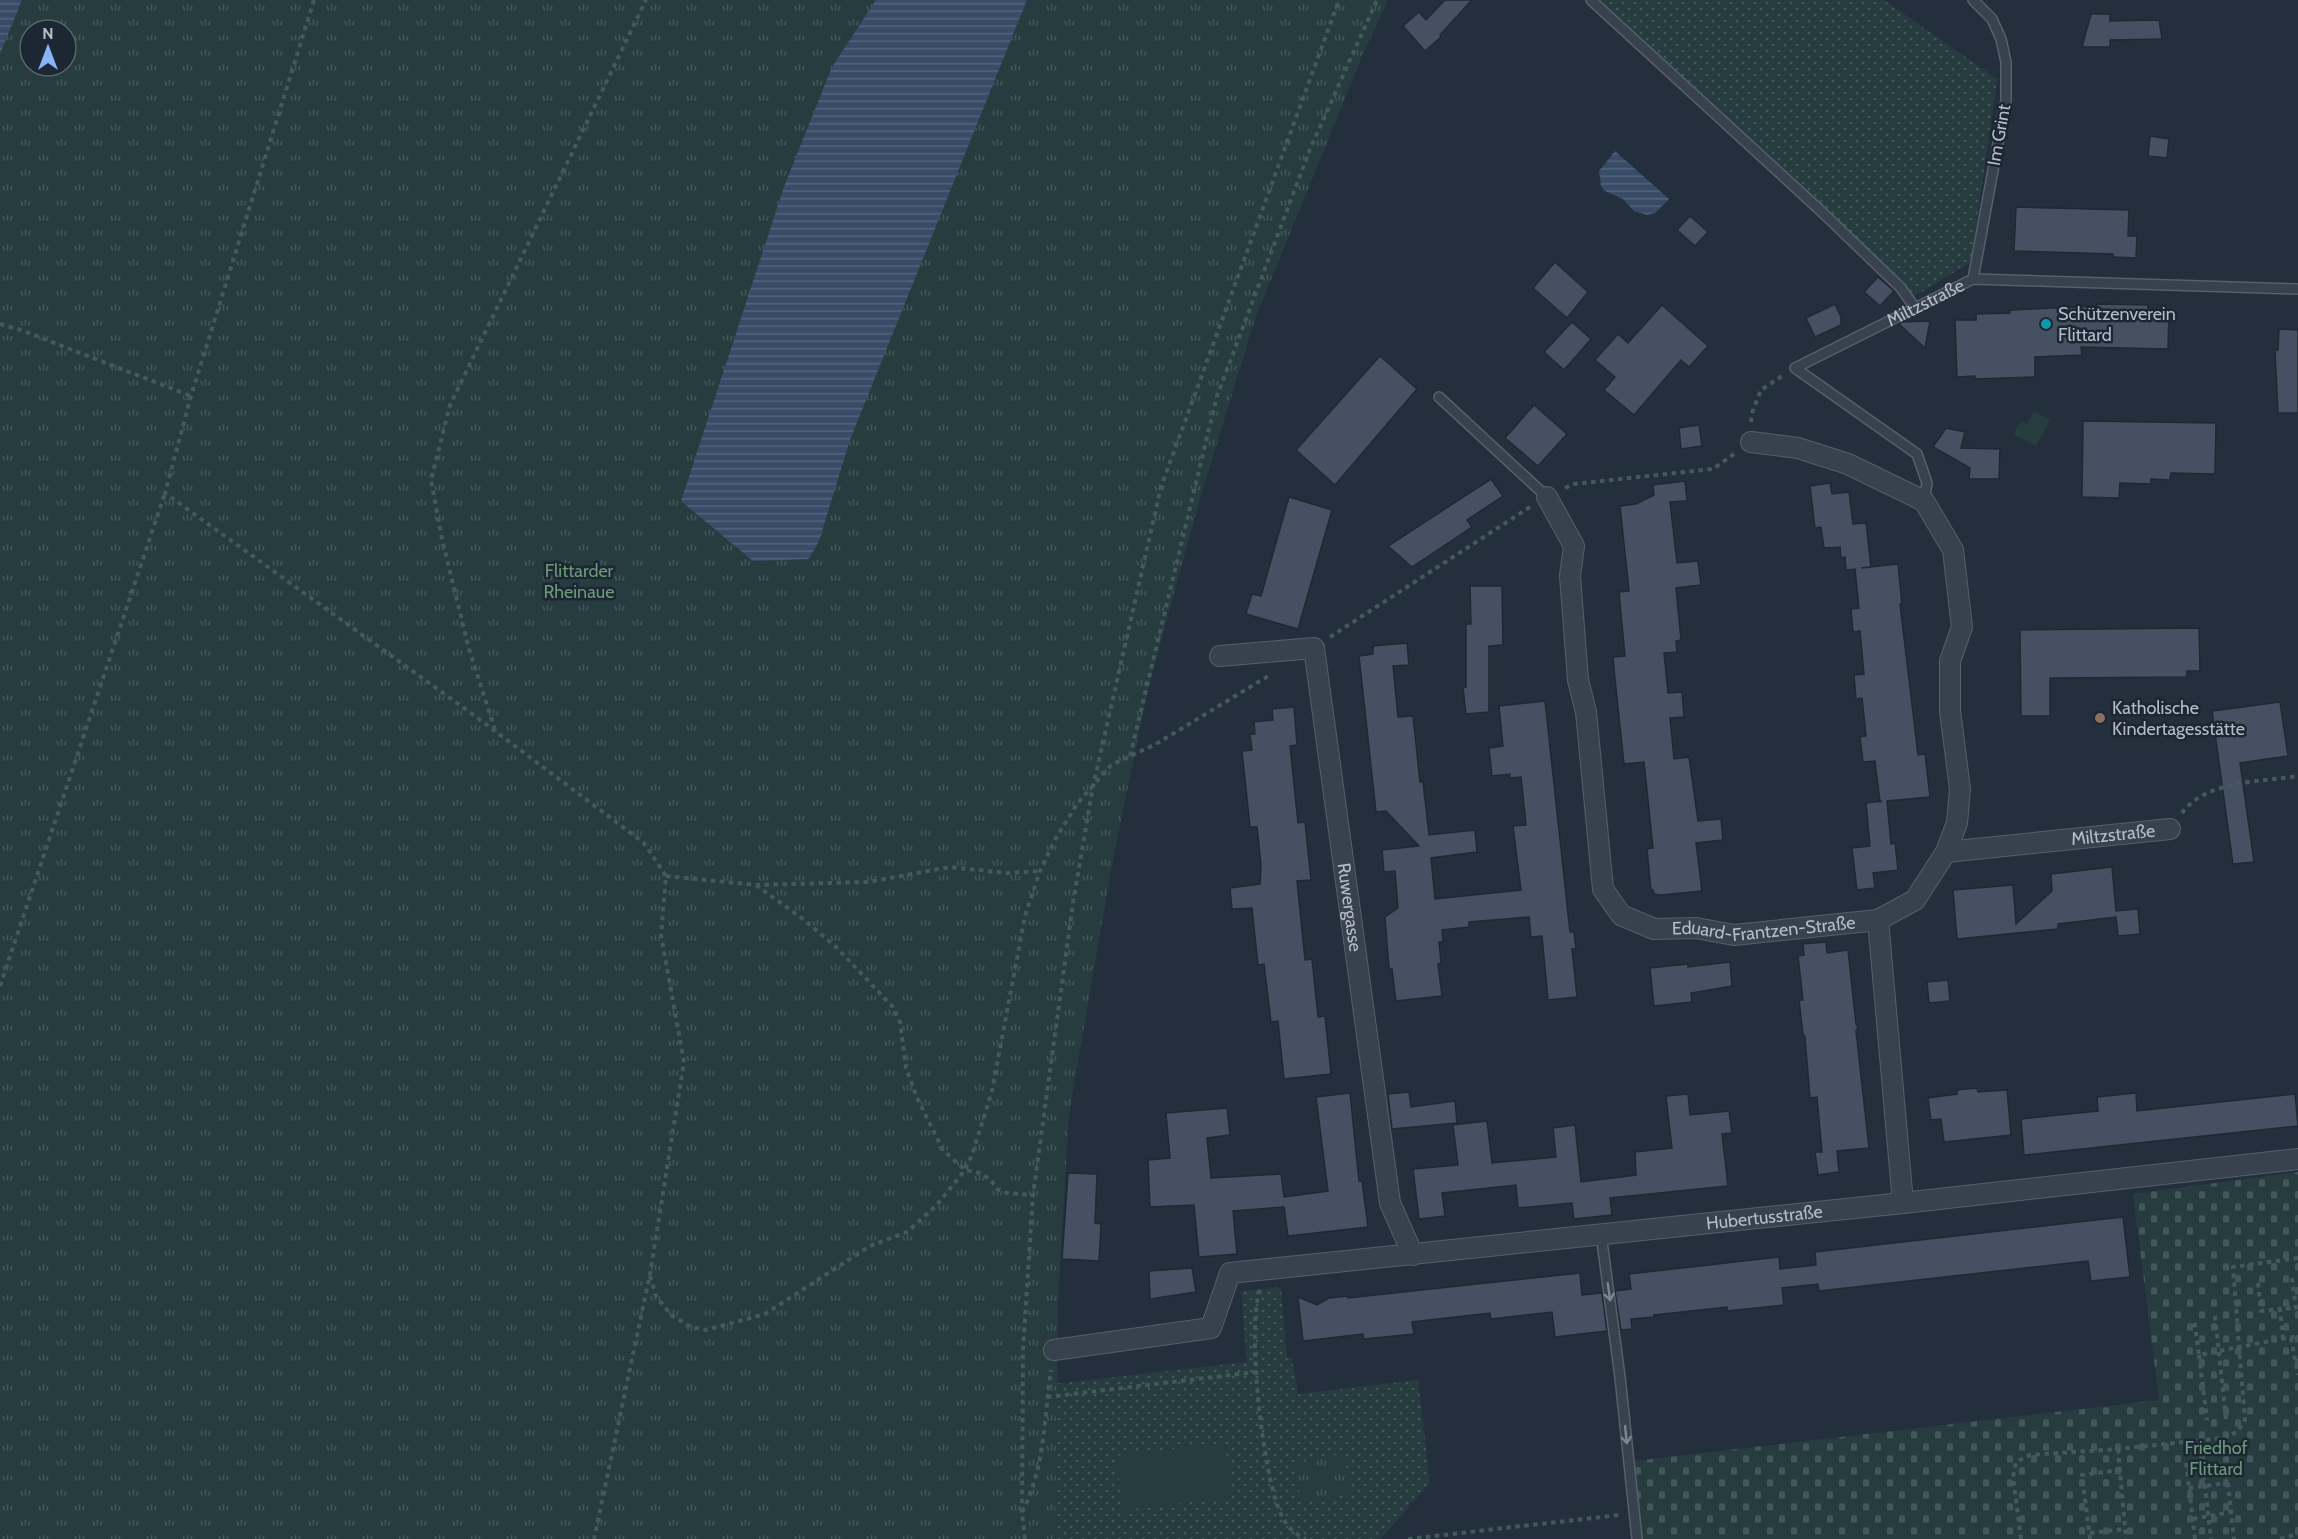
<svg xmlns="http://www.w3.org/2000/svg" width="2298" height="1539" font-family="Cabin,sans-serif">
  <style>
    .grass { fill: url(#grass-dots) }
    .cemetery { fill: url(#cemetery-stones) }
    .park { fill: url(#park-tufts); fill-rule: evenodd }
    .garden { fill: #263c3f }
    .water { fill: url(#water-rules) }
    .building { fill: #455162; stroke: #1f2835; stroke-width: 1.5 }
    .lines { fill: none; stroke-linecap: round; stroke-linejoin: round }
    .lane-casing { stroke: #565f6c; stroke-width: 12 }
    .street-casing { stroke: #565f6c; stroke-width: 22 }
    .path { stroke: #44595c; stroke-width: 4; stroke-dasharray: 4.5 4.5; stroke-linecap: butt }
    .lane { stroke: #38414e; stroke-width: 9 }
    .street { stroke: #38414e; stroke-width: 20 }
    .oneway { stroke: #7c8592 }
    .culture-dot { fill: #0f9aa8; stroke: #1d2633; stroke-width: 2 }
    .education-dot { fill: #8d6e63; stroke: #1d2633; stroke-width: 2 }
    .labels { text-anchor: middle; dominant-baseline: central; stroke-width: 5; stroke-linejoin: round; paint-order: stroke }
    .street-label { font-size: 18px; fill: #b4bcc9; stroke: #1d2633 }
    .poi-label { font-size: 18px; fill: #b4bcc9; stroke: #1d2633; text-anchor: start }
    .park-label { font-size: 18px; fill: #6b9a76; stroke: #1d2633 }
  </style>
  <defs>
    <pattern id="grass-dots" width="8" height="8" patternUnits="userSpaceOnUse" patternTransform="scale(1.5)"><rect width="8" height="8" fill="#263c3f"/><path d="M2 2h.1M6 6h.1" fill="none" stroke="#435659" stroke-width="1.8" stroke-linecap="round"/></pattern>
    <pattern id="cemetery-stones" width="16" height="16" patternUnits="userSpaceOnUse" patternTransform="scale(1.5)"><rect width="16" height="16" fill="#263c3f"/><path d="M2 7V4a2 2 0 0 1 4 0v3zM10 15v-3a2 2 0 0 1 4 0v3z" fill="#435659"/></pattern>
    <pattern id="park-tufts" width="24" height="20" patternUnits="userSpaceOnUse" patternTransform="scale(1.5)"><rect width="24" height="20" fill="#263c3f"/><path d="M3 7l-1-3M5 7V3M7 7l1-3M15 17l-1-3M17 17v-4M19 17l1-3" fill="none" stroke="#435659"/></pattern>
    <pattern id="water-rules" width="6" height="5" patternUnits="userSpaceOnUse" patternTransform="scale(1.5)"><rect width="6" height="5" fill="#394c67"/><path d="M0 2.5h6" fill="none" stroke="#53647b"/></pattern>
  </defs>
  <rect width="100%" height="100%" fill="#242f3e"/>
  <!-- grass -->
  <g class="grass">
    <path d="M1593 0H1884L1997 79 1971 262 1910 299Z"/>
    <path d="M1281 1287 1287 1358H1292L1298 1394 1418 1380 1430 1483 1381 1539H1042L1052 1384 1247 1362 1241 1291Z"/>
  </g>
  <!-- cemetery -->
  <path class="cemetery" d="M2298 1172V1539H1642L1634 1461 2159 1400 2133 1194Z"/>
  <!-- park -->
  <g class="park">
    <path d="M0 0H1388L1364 52 1255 319 1199 502 1149 685 1112 865 1069 1114 1058 1304 1055 1539H0ZM30 30H66V66H30Z"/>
    <path d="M1343 1453 1352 1494 1301 1502 1294 1464Z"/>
  </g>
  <!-- garden -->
  <g class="garden">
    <path d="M2034 411 2050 420 2036 446 2013 434 2021 421 2027 424Z"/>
    <path d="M1225 1443 1232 1497 1123 1510 1116 1456Z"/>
  </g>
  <!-- water -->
  <g class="water">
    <path d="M0 0H22L0 54Z"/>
    <path d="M876 0H1027L850 440 819 541 809 559 753 561 681 501 785 184 832 67Z"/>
    <path d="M1615 151 1669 199 1655 213 1647 215 1634 211 1623 199 1605 191 1601 186 1599 171Z"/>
  </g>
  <!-- building -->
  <g class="building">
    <path d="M1445 0H1472L1440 35 1441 37 1425 51 1403 26 1419 12 1426 20Z"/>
    <path d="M2091 14H2110V21L2159 20 2162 39 2110 40V47H2082Z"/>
    <path d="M2150 136 2169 139 2167 158 2148 156Z"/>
    <path d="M2016 207 2129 210 2128 236H2137L2136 258 2113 257V254L2014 251Z"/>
    <path d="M1690 216 1708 232 1695 246 1677 230Z"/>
    <path d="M1555 262 1588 292 1567 318 1533 288Z"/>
    <path d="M1878 277 1894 291 1880 306 1864 292Z"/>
    <path d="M1835 304 1841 317V325L1815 337 1806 318Z"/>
    <path d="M2097 304 2148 305V314H2169L2168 349 2081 347 2082 355 2035 357V377L1975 379V376L1957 377 1955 320H1976V314L2010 313V310L2097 306Z"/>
    <path d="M1662 305 1708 346 1689 367 1681 360 1634 415 1604 390 1615 377 1595 360 1618 334 1628 343Z"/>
    <path d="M1930 321 1925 348 1899 324 1902 322Z"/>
    <path d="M1572 322 1591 339 1564 370 1544 352Z"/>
    <path d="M2279 329 2298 330V413H2278L2275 350H2278Z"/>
    <path d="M1380 356 1417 389 1335 485 1296 450Z"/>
    <path d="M1534 405 1567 434 1538 466 1505 438Z"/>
    <path d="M2083 421 2216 423 2215 474 2171 473 2170 480 2151 479V484L2120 483 2119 498 2082 497Z"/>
    <path d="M1699 425 1702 446 1681 449 1679 428Z"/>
    <path d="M1946 428 1965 432 1961 448 2000 449 1999 479H1969L1970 468 1933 447Z"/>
    <path d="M1491 479 1503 496 1467 520 1472 527 1412 567 1388 546Z"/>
    <path d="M1685 481 1687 501 1670 502 1677 563 1698 561 1701 585 1676 588 1681 640 1676 641 1677 652 1664 653 1668 693 1682 692 1684 717 1670 718 1672 738 1674 759 1689 757 1698 821 1721 819 1723 840 1696 843 1702 891 1661 895 1654 894 1653 890H1651L1647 849 1653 848 1644 762 1624 764 1615 679 1613 657 1625 656 1619 592 1629 591 1620 506 1636 504 1654 495 1653 485Z"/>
    <path d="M1830 483 1832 494 1849 492 1853 524 1866 523 1871 567 1861 568 1898 564 1902 604H1900L1918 755 1925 754 1930 797 1887 801 1891 844 1895 843 1898 870 1873 873 1875 888 1857 890 1852 848 1870 846 1866 803 1882 801 1880 802 1875 761 1863 762 1860 737 1866 736 1862 698 1856 699 1854 675 1864 674 1860 631 1853 632 1851 609 1859 608 1855 569 1846 570 1845 557 1841 558 1840 547 1824 548 1821 527 1815 528 1810 486Z"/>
    <path d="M1289 497 1332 510 1298 629 1246 614 1252 594 1261 596Z"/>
    <path d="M1470 586H1502L1503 645 1489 646V712L1466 714 1463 688 1466 687V624H1471Z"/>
    <path d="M2199 628 2200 671H2187V677L2050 678V716H2021L2020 630Z"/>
    <path d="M1407 643 1409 665 1393 666 1398 717 1413 716 1420 782H1423L1429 835 1475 830 1477 852 1431 858 1435 899 1521 890 1513 826 1526 825 1521 777 1510 778V774L1492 776 1489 748 1503 746 1499 706 1545 701 1570 932H1574L1576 949H1572L1577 997 1548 1000 1542 936 1531 937 1529 917 1469 922V927L1442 930 1443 942H1439L1441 963 1438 964 1442 996 1396 1001 1392 969H1389L1385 917 1398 908 1395 871 1384 872 1382 850 1419 846 1386 811 1376 812 1359 656 1373 654V646Z"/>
    <path d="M2280 702 2288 756 2240 763 2254 862 2233 864 2212 711Z"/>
    <path d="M1294 707 1297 745 1290 746 1298 823 1305 822 1311 880 1297 881 1305 960 1312 959 1318 1017 1325 1016 1331 1074 1284 1079 1278 1021 1271 1022 1264 964 1258 965 1252 908 1232 909 1230 888 1260 884 1261 865 1257 827H1250L1242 751 1252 750 1250 734H1255L1254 722 1273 720 1272 709Z"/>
    <path d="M2112 867 2116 911 2138 909 2140 934 2118 936 2116 917 2058 924V929L1957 939 1953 890 2013 885 2016 924 2052 891 2051 874Z"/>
    <path d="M1826 942 1827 953 1848 950 1856 1024 1858 1027 1856 1031 1869 1148 1837 1151 1839 1172 1818 1175 1815 1152H1822L1817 1097 1810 1098 1805 1037 1803 1034 1799 1000H1803L1798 956 1804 955 1803 944Z"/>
    <path d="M1730 962 1732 986 1691 993 1692 1002 1654 1006 1650 968 1688 964V967Z"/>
    <path d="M1948 980 1950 1001 1929 1003 1927 982Z"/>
    <path d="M1977 1088 1978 1092 2007 1090 2011 1135 1944 1142 1941 1119 1931 1120 1928 1098 1957 1094V1090Z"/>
    <path d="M1409 1092 1411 1107 1455 1101 1457 1123 1392 1129 1388 1094Z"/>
    <path d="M1350 1093 1359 1181H1362L1368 1227 1288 1236 1284 1207 1233 1211 1237 1254 1199 1257 1194 1205 1150 1207 1148 1160 1170 1158 1166 1113 1227 1108 1230 1135 1207 1138 1211 1178 1281 1174 1284 1197 1328 1191 1316 1097Z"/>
    <path d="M2136 1093 2137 1111 2295 1094 2298 1126 2024 1155 2021 1119 2098 1111 2097 1097Z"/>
    <path d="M1688 1094 1690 1115 1729 1111 1732 1133 1722 1134 1728 1186 1610 1198 1612 1215 1574 1219 1572 1203 1518 1208 1516 1185 1442 1193 1445 1216 1419 1219 1413 1169 1458 1165 1453 1125 1487 1121 1492 1163 1556 1157 1553 1128 1575 1125 1581 1182 1636 1175 1635 1152 1672 1148 1666 1096Z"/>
    <path d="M1068 1173 1097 1174 1095 1223 1101 1224 1099 1261 1062 1259Z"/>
    <path d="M2123 1217 2130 1277 2091 1281 2088 1261 1819 1291 1818 1284 1782 1288 1784 1305 1727 1311V1307L1654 1315V1317L1631 1319 1632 1329 1621 1330 1615 1291 1631 1289 1629 1274 1779 1257 1780 1269 1816 1265 1815 1252Z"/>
    <path d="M1192 1268 1196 1292 1150 1299 1149 1271Z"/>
    <path d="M1580 1273 1582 1295 1602 1293 1607 1331 1555 1337 1552 1312 1491 1319 1490 1313 1412 1322 1414 1334 1364 1339 1363 1334 1303 1341 1298 1297 1317 1305 1329 1298 1347 1296 1348 1298Z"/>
  </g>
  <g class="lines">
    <defs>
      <g id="lane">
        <path d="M1591 0 1822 212 1901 288 1915 308"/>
        <path d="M1973 279 2006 100V62L2001 39 1992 19 1973 0"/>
        <path d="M1439 397 1547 497"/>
        <path id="s1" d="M1924 501 1927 483 1917 454 1795 368 1973 279 2298 289"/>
        <path d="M1601 1234 1620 1377 1637 1539"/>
      </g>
      <g id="street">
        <path d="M1751 442 1798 448 1848 464 1924 501 1953 550 1962 627 1950 661V711L1960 789 1957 823 1946 852 1915 900 1878 920"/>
        <path id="s2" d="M1547 497 1574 546 1570 576 1578 680 1586 712 1603 889 1621 915 1654 929 1696 928 1734 935 1878 920 1903 1203"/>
        <path id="s3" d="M1220 656 1314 648 1390 1203 1413 1255"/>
        <path id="s4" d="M1946 852 2170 829"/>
        <path id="s5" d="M1054 1350 1211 1328 1230 1273 1903 1203 2298 1159"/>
      </g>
    </defs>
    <!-- lane casing -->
    <use href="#lane" class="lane-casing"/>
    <!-- street casing -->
    <use href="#street" class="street-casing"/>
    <!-- path -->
    <g class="path">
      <path d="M314 0 191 396 165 493 475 716 644 843 666 876 661 935 684 1062 650 1274 594 1539"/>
      <path d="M0 324 21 330 191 396"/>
      <path d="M1751 422 1752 413 1761 390 1782 376"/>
      <path d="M1565 488 1574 484 1713 469 1734 454"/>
      <path d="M1330 637 1530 507"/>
      <path d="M495 730 469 649 442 539 431 480 450 405 646 0"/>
      <path d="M1130 756 1217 396 1310 149 1377 0"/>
      <path d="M2182 813C2206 780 2261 782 2298 776"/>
      <path d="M666 876 756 885 868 882 950 867 1006 873 1040 871"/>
      <path d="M756 885 803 919 836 947 892 1006 900 1022 906 1068 917 1098 943 1150 965 1170 980 1173 991 1180 997 1189 1007 1193 1033 1195"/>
      <path d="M0 986 165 493"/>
      <path d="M2298 1258 2233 1267 2239 1347 2298 1336"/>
      <path d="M650 1276 656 1296 671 1315 691 1327 706 1330 721 1326 765 1314 870 1246 907 1232 936 1206 965 1170 972 1155 992 1091 1025 916 1040 871 1056 838 1077 804 1111 765 1156 744 1270 675"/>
      <path d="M2258 1283 2261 1311 2280 1309"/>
      <path d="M1260 1290C1246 1325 1263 1485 1283 1518 1288 1528 1296 1535 1306 1539"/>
      <path d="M2215 1316 2226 1419"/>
      <path d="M2291 1338 2298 1375"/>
      <path d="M2283 1339 2280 1309 2296 1308 2292 1278"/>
      <path d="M2199 1355 2207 1420"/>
      <path d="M1047 1397 1256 1372"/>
      <path d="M2223 1438 2234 1539"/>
      <path d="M2118 1449 2126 1539"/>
      <path d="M2189 1488 2227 1483"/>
      <path d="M1022 1512C1045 1469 1044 1417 1051 1370"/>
      <path d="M2193 1519 2231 1512"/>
      <path d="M2090 1533 2125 1529"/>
      <path d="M1025 1539 1022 1512 1023 1350 1033 1195 1073 903 1093 786 1161 487 1339 0"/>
      <path d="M1408 1539 1619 1515"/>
      <path d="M2021 1539 2013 1477 2016 1462 2030 1455 2118 1449 2223 1438 2237 1432 2245 1420 2239 1347 2199 1355 2194 1319"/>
      <path d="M2090 1539 2082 1475 2120 1470"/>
      <path d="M2195 1539 2186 1462 2202 1461 2211 1539"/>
      <path d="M2280 1539 2298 1534"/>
    </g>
    <!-- lane -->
    <use href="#lane" class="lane"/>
    <!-- street -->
    <use href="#street" class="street"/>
  </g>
  <!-- one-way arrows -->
  <defs><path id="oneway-shaft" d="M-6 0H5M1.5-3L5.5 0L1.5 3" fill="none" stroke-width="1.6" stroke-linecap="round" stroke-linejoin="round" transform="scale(1.5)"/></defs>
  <g class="oneway">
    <use href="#oneway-shaft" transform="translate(1609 1292) rotate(82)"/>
    <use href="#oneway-shaft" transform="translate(1626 1435) rotate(84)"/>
  </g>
  <!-- markers -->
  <circle class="culture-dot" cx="2046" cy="324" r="6"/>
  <circle class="education-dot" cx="2100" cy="718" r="6"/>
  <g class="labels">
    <!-- street labels -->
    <g class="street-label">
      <text transform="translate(1999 135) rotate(-80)">Im Grint</text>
      <text stroke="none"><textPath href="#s1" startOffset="344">Miltzstraße</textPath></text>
      <text stroke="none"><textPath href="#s4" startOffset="168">Miltzstraße</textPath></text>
      <text stroke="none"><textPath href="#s3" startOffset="356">Ruwergasse</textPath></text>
      <text stroke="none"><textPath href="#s2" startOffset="579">Eduard-Frantzen-Straße</textPath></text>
      <text stroke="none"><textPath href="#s5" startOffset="754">Hubertusstraße</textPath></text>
    </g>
    <!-- poi labels -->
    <g class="poi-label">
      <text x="2058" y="314">Schützenverein<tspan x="2058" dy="21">Flittard</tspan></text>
      <text x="2112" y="708">Katholische<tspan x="2112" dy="21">Kindertagesstätte</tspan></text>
    </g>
    <!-- park labels -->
    <g class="park-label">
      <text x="579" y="571">Flittarder<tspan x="579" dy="21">Rheinaue</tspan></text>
      <text x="2216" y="1448">Friedhof<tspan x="2216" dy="21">Flittard</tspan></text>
    </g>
  </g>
  <!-- north arrow -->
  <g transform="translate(48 48)"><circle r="28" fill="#1d2633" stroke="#59626f" stroke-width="1.5"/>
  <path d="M0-4.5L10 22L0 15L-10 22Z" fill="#8ab4f8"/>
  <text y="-9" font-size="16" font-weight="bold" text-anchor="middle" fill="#b4bcc9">N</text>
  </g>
</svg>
